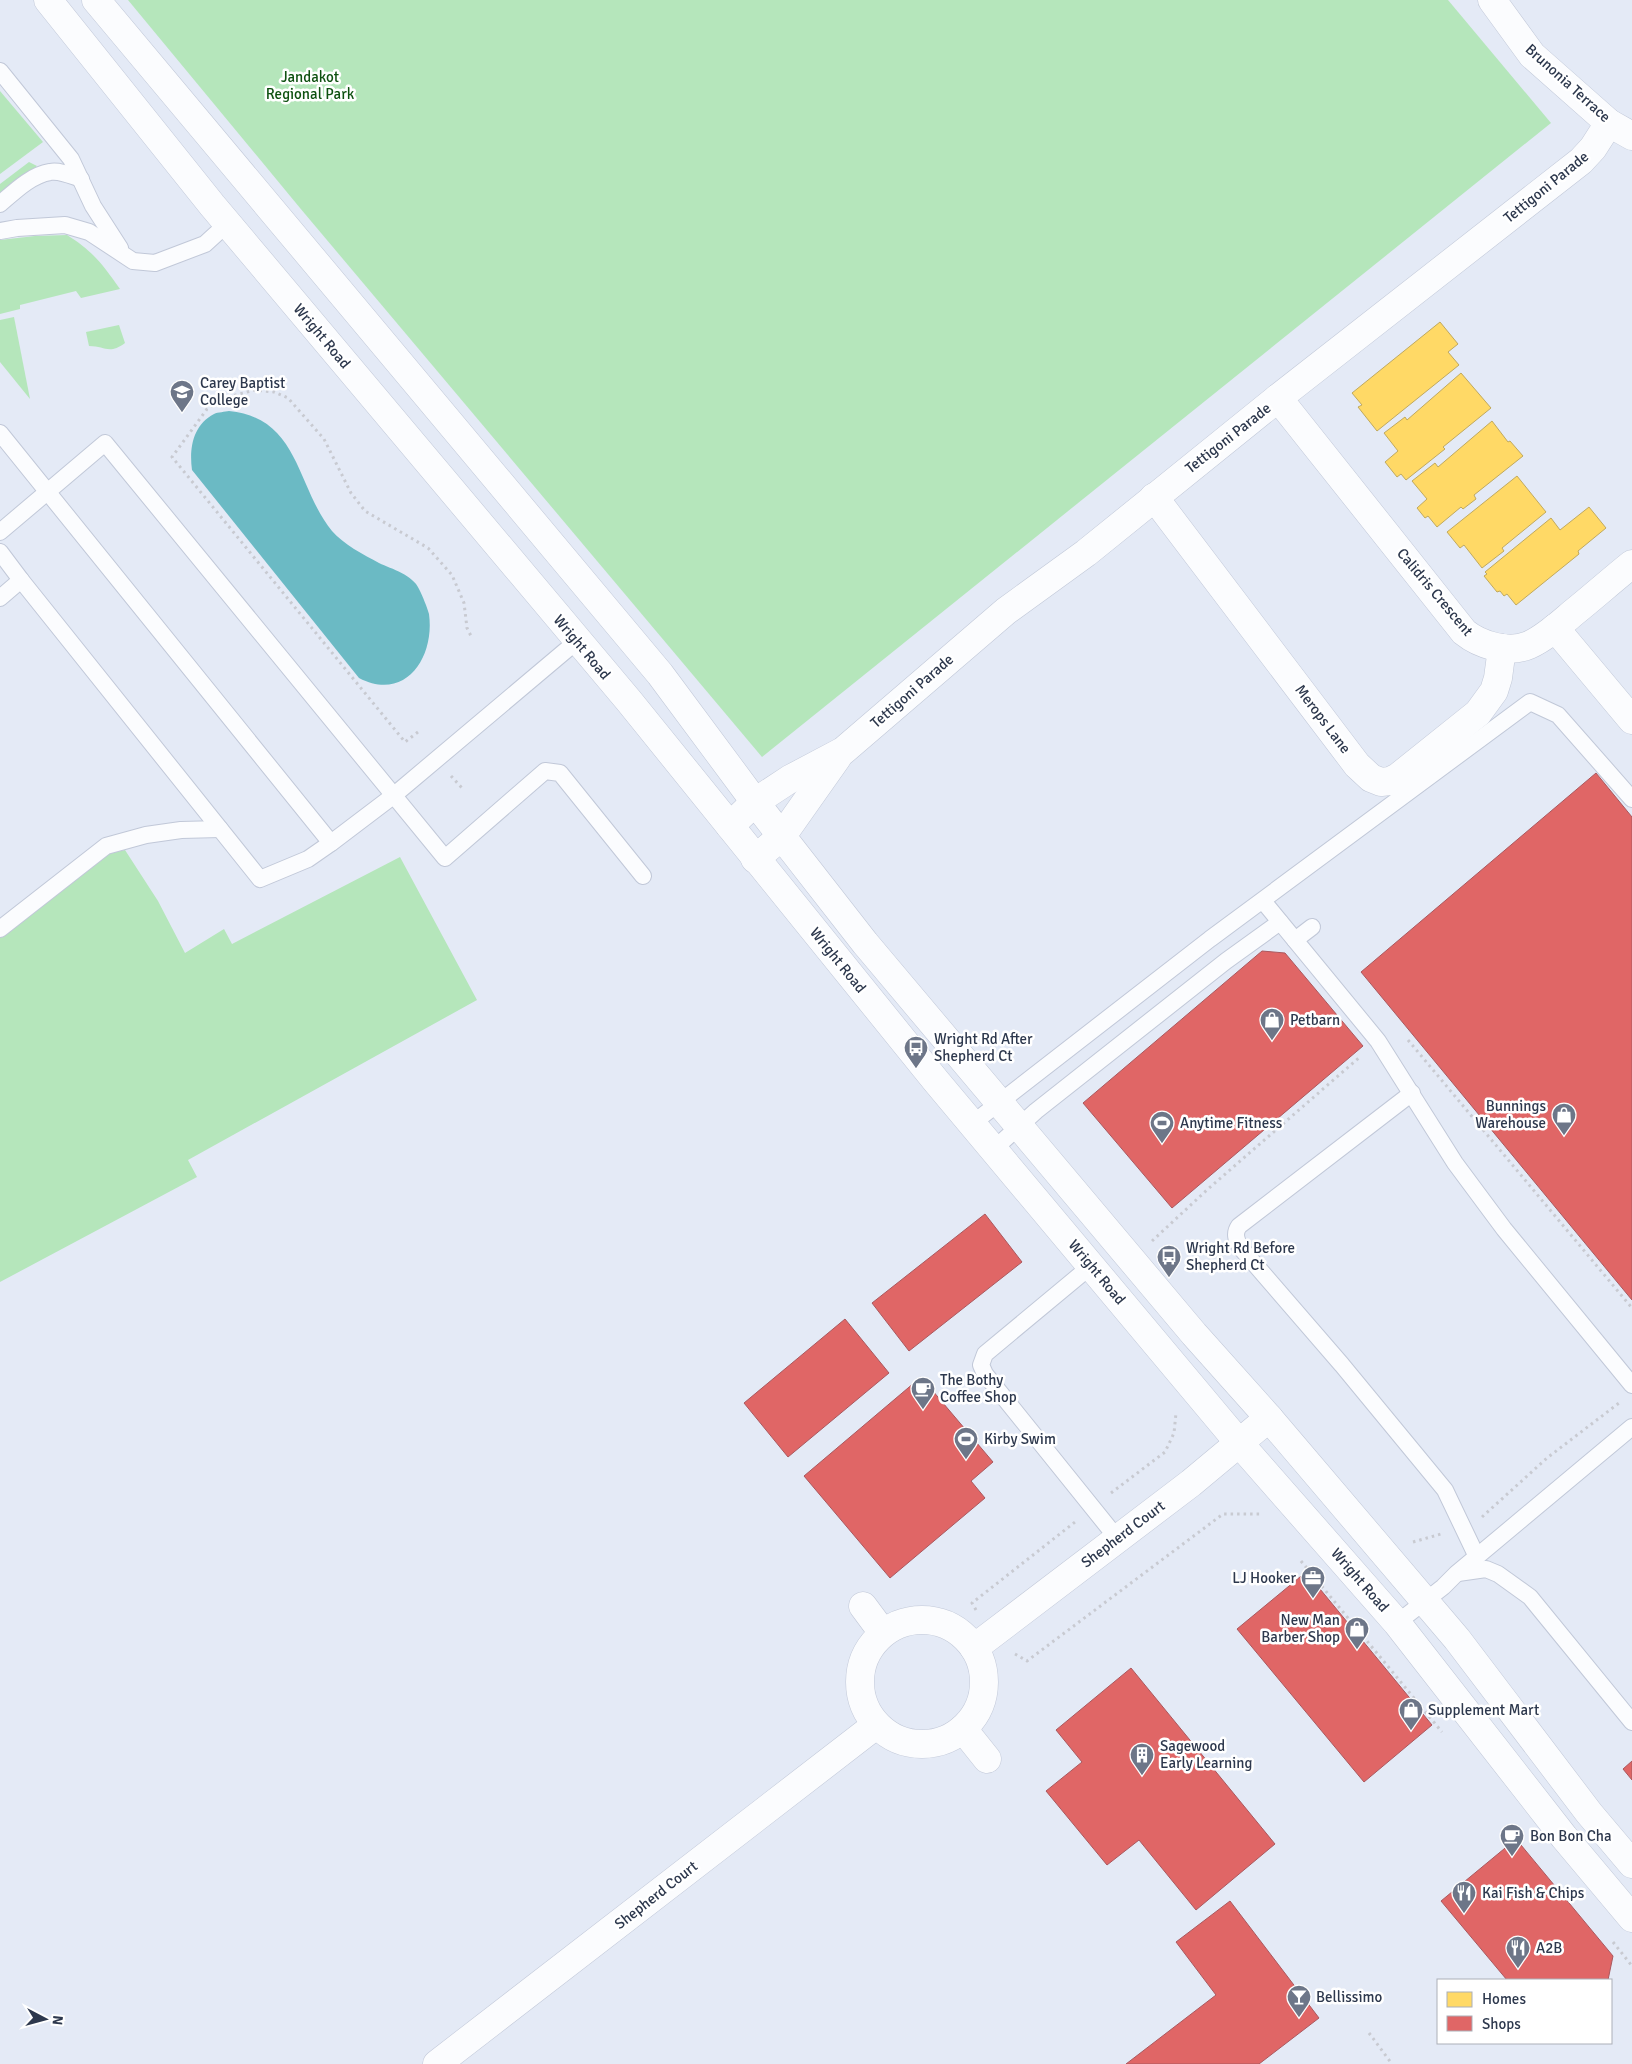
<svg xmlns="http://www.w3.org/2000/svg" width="1632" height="2064" font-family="Signika,sans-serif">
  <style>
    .green { fill: #b5e6bb }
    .water { fill: #6bbac4 }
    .homes { fill: #ffd966; stroke: #c0a95e }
    .shops { fill: #e06666; stroke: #aa585e }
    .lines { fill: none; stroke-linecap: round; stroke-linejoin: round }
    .service-casing { stroke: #c1c8d8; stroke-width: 18 }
    .minor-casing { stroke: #c1c8d8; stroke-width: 29 }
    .tertiary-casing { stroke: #c1c8d8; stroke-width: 29 }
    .path { stroke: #c8cad1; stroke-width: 3; stroke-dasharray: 2.5 4; stroke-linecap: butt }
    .service { stroke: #fbfcfe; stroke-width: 16 }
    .minor { stroke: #fbfcfe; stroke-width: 28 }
    .tertiary { stroke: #fbfcfe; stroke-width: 28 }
    .labels { text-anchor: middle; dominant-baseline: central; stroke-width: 5; stroke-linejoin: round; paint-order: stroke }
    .park-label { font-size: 15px; fill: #0e5110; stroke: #fff }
    .street-label { font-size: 15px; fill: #2d384d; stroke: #fff }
    .poi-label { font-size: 15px; fill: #2d384d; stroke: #fff; text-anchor: start }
  </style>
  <rect width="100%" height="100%" fill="#e4eaf6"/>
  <!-- green -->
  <g class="green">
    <path d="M128 0H1448L1551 123 762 757 300 208Z"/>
    <path d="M0 91 43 142 0 174Z"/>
    <path d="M29 162 37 166 0 195V184Z"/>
    <path d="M67 235C93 251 103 265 120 289L81 298 76 291 20 305V309L0 314V240L35 236Z"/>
    <path d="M14 317 30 399 0 362V320Z"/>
    <path d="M119 325 125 343C109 355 105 346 89 346L86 332Z"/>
    <path d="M125 850 158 901 185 953 224 929 232 944 400 857 477 1000 188 1160 197 1177 0 1282V936L92 862 111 853Z"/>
  </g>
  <!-- water -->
  <path class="water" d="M229 411C300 418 296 487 332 531 343 544 364 555 379 563 392 569 413 575 419 589 423 597 427 607 429 614 435 658 405 702 359 678L192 470C189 448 193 425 214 414 218 412 225 412 229 411Z"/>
  <!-- homes -->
  <g class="homes">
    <path d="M1440 322 1458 344 1448 352 1459 365 1377 431 1358 407 1362 405 1352 393Z"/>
    <path d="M1461 373 1491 408 1443 447 1445 449 1406 480 1401 474 1397 477 1385 462 1398 451 1384 433 1405 417 1407 420Z"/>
    <path d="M1492 421 1508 442 1510 441 1523 456 1474 495 1476 499 1463 509 1461 507 1437 527 1428 516 1425 518 1417 508 1427 499 1412 481 1435 463 1438 467Z"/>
    <path d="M1517 476 1546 512 1502 548 1504 551 1482 568 1464 545 1460 548 1447 532Z"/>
    <path d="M1589 507 1606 528 1578 551 1579 554 1516 605 1507 594 1504 596 1500 591 1497 592 1484 576 1487 574 1485 572 1551 518 1560 530Z"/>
  </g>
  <!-- shops -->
  <g class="shops">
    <path d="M1596 773 1632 817V1300L1361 972Z"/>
    <path d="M1262 951 1285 953 1363 1046 1172 1208 1083 1103Z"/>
    <path d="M985 1214 1022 1262 909 1351 872 1303Z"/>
    <path d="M845 1319 889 1373 788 1457 744 1403Z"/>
    <path d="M921 1377 993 1462 971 1481 985 1498 890 1578 804 1476Z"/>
    <path d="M1306 1572 1432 1725 1364 1782 1237 1629Z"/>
    <path d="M1131 1668 1275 1844 1196 1910 1139 1840 1107 1865 1046 1791 1082 1762 1056 1730Z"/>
    <path d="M1632 1761V1780L1623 1769Z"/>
    <path d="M1516 1839 1613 1956 1608 1980H1507L1441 1901Z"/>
    <path d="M1230 1901 1319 2018 1259 2064H1126L1216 1995 1176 1942Z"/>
  </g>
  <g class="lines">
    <defs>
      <g id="service">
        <path d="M0 71 71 159 93 206 120 248"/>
        <path d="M0 204C14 192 31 175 50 172 60 170 72 176 81 179"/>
        <path d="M0 231 17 228 65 225 89 232 133 261 155 263 205 244 228 223"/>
        <path d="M0 433 331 843"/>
        <path d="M0 532 105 443 445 858 545 771 560 773 643 876"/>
        <path d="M0 552 21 580"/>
        <path d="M0 598 21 580 260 879 308 859 331 843 393 796 577 641"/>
        <path d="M1263 901 1378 1041 1455 1163 1504 1229 1632 1385"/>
        <path d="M0 929 106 846 146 835 181 830 220 829"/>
        <path d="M1295 940 1312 927"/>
        <path d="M1412 1093 1239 1226C1234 1233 1236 1239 1240 1247L1342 1365 1445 1490 1477 1557"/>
        <path d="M973 1123 1210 939 1530 702 1558 715 1632 799"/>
        <path d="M994 1149 1036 1111 1226 961 1280 922"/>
        <path d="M1092 1265 985 1354 981 1365 985 1374 1117 1538"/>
        <path d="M1458 1573 1486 1569 1498 1574 1530 1597 1632 1722"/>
        <path d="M1397 1623 1443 1587 1456 1574 1632 1427"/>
      </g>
      <g id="minor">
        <path d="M1492 0 1532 55 1609 123 1632 136"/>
        <path d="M1278 398 1464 632C1480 645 1509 654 1529 645 1545 638 1560 624 1573 613 1593 597 1612 580 1632 564"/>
        <path d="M1154 497 1357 765 1371 778 1381 782 1390 781 1398 777 1478 713 1494 691 1498 678 1502 648"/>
        <path d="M1555 628 1632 720"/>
        <path d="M730 826 755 802 790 779 843 751 1006 611 1086 553 1278 398 1581 161 1593 148 1609 123"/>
        <path d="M755 859 782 836 837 758"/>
        <path d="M863 1606 883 1633"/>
        <circle cx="922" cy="1682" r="62"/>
        <path d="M974 1648 1191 1483 1269 1418"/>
        <path d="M963 1729 987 1759"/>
        <path d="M437 2064 876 1725"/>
      </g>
      <g id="tertiary">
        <path d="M48 0 212 205 629 701 936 1081 1240 1444 1397 1623 1564 1837 1632 1918"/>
        <path d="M96 0 660 674 755 802 865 943 1194 1334 1269 1418 1457 1639 1589 1813 1632 1864"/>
      </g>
    </defs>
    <!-- service casing -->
    <use href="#service" class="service-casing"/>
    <!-- minor casing -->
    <use href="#minor" class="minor-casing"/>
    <!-- tertiary casing -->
    <use href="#tertiary" class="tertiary-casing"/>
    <!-- path -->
    <g class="path">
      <path d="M418 732 405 742 172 457 207 409 228 397 255 390 274 392 288 398 324 439 351 493 365 511 428 548 452 575 464 603 467 628 471 636"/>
      <path d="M451 776 462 788"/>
      <path d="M1408 1040 1632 1308"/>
      <path d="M1152 1241 1208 1189 1361 1056"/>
      <path d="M1111 1493 1165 1452 1174 1433 1176 1413"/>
      <path d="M1482 1517 1547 1458 1619 1403"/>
      <path d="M1413 1542 1441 1534"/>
      <path d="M1301 1561 1442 1732"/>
      <path d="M976 1610 972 1603 1075 1522"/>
      <path d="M1015 1654 1027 1661 1223 1514H1262"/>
      <path d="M1613 1942 1632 1966"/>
      <path d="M1369 2033 1392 2064"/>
    </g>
    <!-- service -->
    <use href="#service" class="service"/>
    <!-- minor -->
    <use href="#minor" class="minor"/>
    <!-- tertiary -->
    <use href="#tertiary" class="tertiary"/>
  </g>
  <!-- icons -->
  <defs>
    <symbol id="school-pin" viewBox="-11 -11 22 30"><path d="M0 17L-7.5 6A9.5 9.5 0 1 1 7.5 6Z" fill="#6d7688" stroke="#fff"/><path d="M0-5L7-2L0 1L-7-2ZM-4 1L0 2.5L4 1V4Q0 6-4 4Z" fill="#fff"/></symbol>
    <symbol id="shop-pin" viewBox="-11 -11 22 30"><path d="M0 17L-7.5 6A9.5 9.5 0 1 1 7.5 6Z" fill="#6d7688" stroke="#fff"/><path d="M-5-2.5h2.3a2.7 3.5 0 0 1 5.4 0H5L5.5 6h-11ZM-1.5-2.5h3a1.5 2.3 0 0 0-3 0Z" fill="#fff"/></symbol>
    <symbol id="bus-pin" viewBox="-11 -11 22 30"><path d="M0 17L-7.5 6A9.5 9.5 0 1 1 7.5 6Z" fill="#6d7688" stroke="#fff"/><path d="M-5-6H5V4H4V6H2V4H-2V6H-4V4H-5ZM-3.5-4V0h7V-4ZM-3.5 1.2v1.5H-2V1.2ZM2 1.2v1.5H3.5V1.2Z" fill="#fff"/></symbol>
    <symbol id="stadium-pin" viewBox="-11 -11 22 30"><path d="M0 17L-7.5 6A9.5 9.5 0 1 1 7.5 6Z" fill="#6d7688" stroke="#fff"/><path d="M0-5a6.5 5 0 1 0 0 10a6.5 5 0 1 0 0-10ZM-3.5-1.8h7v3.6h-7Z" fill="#fff"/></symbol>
    <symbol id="cafe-pin" viewBox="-11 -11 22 30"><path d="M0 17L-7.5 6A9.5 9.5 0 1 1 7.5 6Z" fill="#6d7688" stroke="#fff"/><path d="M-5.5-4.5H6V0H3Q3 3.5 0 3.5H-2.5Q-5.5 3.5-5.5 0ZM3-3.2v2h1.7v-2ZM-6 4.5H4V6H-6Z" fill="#fff"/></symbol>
    <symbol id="office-pin" viewBox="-11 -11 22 30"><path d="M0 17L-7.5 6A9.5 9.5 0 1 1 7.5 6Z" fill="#6d7688" stroke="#fff"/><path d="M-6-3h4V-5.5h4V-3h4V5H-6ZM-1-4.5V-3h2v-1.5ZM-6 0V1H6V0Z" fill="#fff"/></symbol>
    <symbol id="building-pin" viewBox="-11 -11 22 30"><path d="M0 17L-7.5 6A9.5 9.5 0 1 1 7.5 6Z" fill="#6d7688" stroke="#fff"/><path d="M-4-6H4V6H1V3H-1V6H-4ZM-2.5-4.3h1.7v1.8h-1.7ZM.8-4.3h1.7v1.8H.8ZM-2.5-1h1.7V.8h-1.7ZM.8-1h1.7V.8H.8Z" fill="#fff"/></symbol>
    <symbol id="restaurant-pin" viewBox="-11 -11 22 30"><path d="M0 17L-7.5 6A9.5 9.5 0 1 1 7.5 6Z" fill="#6d7688" stroke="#fff"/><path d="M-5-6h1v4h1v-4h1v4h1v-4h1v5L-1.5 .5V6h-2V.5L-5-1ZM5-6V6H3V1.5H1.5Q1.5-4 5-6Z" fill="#fff"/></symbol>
    <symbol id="bar-pin" viewBox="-11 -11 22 30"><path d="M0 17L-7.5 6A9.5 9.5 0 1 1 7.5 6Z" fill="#6d7688" stroke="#fff"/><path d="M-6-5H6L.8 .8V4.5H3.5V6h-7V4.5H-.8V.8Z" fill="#fff"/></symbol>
  </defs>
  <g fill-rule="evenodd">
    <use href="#school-pin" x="168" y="378" width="28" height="38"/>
    <use href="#shop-pin" x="1258" y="1006" width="28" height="38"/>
    <use href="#bus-pin" x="902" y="1034" width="28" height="38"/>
    <use href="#shop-pin" x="1550" y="1101" width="28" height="38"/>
    <use href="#stadium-pin" x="1148" y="1109" width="28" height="38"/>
    <use href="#bus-pin" x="1155" y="1243" width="28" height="38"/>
    <use href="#cafe-pin" x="909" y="1375" width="28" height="38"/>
    <use href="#stadium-pin" x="952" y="1425" width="28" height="38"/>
    <use href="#office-pin" x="1299" y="1564" width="28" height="38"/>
    <use href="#shop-pin" x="1343" y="1615" width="28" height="38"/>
    <use href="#shop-pin" x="1397" y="1696" width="28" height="38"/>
    <use href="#building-pin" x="1128" y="1741" width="28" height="38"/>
    <use href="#cafe-pin" x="1498" y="1822" width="28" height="38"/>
    <use href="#restaurant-pin" x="1450" y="1879" width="28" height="38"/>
    <use href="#restaurant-pin" x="1504" y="1934" width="28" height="38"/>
    <use href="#bar-pin" x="1285" y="1983" width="28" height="38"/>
  </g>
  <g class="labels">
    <!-- park labels -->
    <g class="park-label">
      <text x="310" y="77">Jandakot<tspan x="310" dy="17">Regional Park</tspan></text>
    </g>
    <!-- street labels -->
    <g class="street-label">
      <text transform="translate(1568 83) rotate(42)">Brunonia Terrace</text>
      <text transform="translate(1546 187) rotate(-39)">Tettigoni Parade</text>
      <text transform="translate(322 336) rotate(50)">Wright Road</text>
      <text transform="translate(1228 438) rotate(-38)">Tettigoni Parade</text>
      <text transform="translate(1435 592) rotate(50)">Calidris Crescent</text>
      <text transform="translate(582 647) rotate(50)">Wright Road</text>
      <text transform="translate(912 691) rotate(-41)">Tettigoni Parade</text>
      <text transform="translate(1323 719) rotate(53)">Merops Lane</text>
      <text transform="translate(838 960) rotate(51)">Wright Road</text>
      <text transform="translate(1097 1272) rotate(50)">Wright Road</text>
      <text transform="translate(1123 1534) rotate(-37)">Shepherd Court</text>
      <text transform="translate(1360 1580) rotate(49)">Wright Road</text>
      <text transform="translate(656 1895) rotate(-38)">Shepherd Court</text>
    </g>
    <!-- poi labels -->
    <g class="poi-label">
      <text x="200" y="383">Carey Baptist<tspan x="200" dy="17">College</tspan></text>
      <text x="1290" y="1020">Petbarn</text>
      <text x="934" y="1039">Wright Rd After<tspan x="934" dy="17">Shepherd Ct</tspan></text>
      <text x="1546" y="1106" text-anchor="end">Bunnings<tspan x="1546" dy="17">Warehouse</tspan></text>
      <text x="1180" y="1123">Anytime Fitness</text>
      <text x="1186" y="1248">Wright Rd Before<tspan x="1186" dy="17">Shepherd Ct</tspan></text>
      <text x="940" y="1380">The Bothy<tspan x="940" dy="17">Coffee Shop</tspan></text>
      <text x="984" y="1439">Kirby Swim</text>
      <text x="1296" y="1578" text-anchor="end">LJ Hooker</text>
      <text x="1340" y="1620" text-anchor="end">New Man<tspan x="1340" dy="17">Barber Shop</tspan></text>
      <text x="1428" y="1710">Supplement Mart</text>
      <text x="1160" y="1746">Sagewood<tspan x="1160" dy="17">Early Learning</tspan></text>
      <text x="1530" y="1836">Bon Bon Cha</text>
      <text x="1482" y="1893">Kai Fish &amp; Chips</text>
      <text x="1536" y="1948">A2B</text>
      <text x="1316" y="1997">Bellissimo</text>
    </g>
  </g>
  <!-- legend -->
  <rect x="1437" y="1979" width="175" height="65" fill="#ffffff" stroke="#abafb8"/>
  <rect x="1447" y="1992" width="25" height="15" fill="#ffd966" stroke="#abafb8"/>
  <text x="1482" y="2004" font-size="15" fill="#2d384d">Homes</text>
  <rect x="1447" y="2016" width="25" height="15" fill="#e06666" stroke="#abafb8"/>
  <text x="1482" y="2029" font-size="15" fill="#2d384d">Shops</text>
  <!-- north arrow -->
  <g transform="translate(45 2019) rotate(96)" stroke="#ffffff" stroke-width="4" paint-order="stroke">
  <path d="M0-4L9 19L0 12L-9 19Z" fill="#2d384d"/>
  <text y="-8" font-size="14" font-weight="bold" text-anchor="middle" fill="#2d384d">N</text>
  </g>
</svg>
